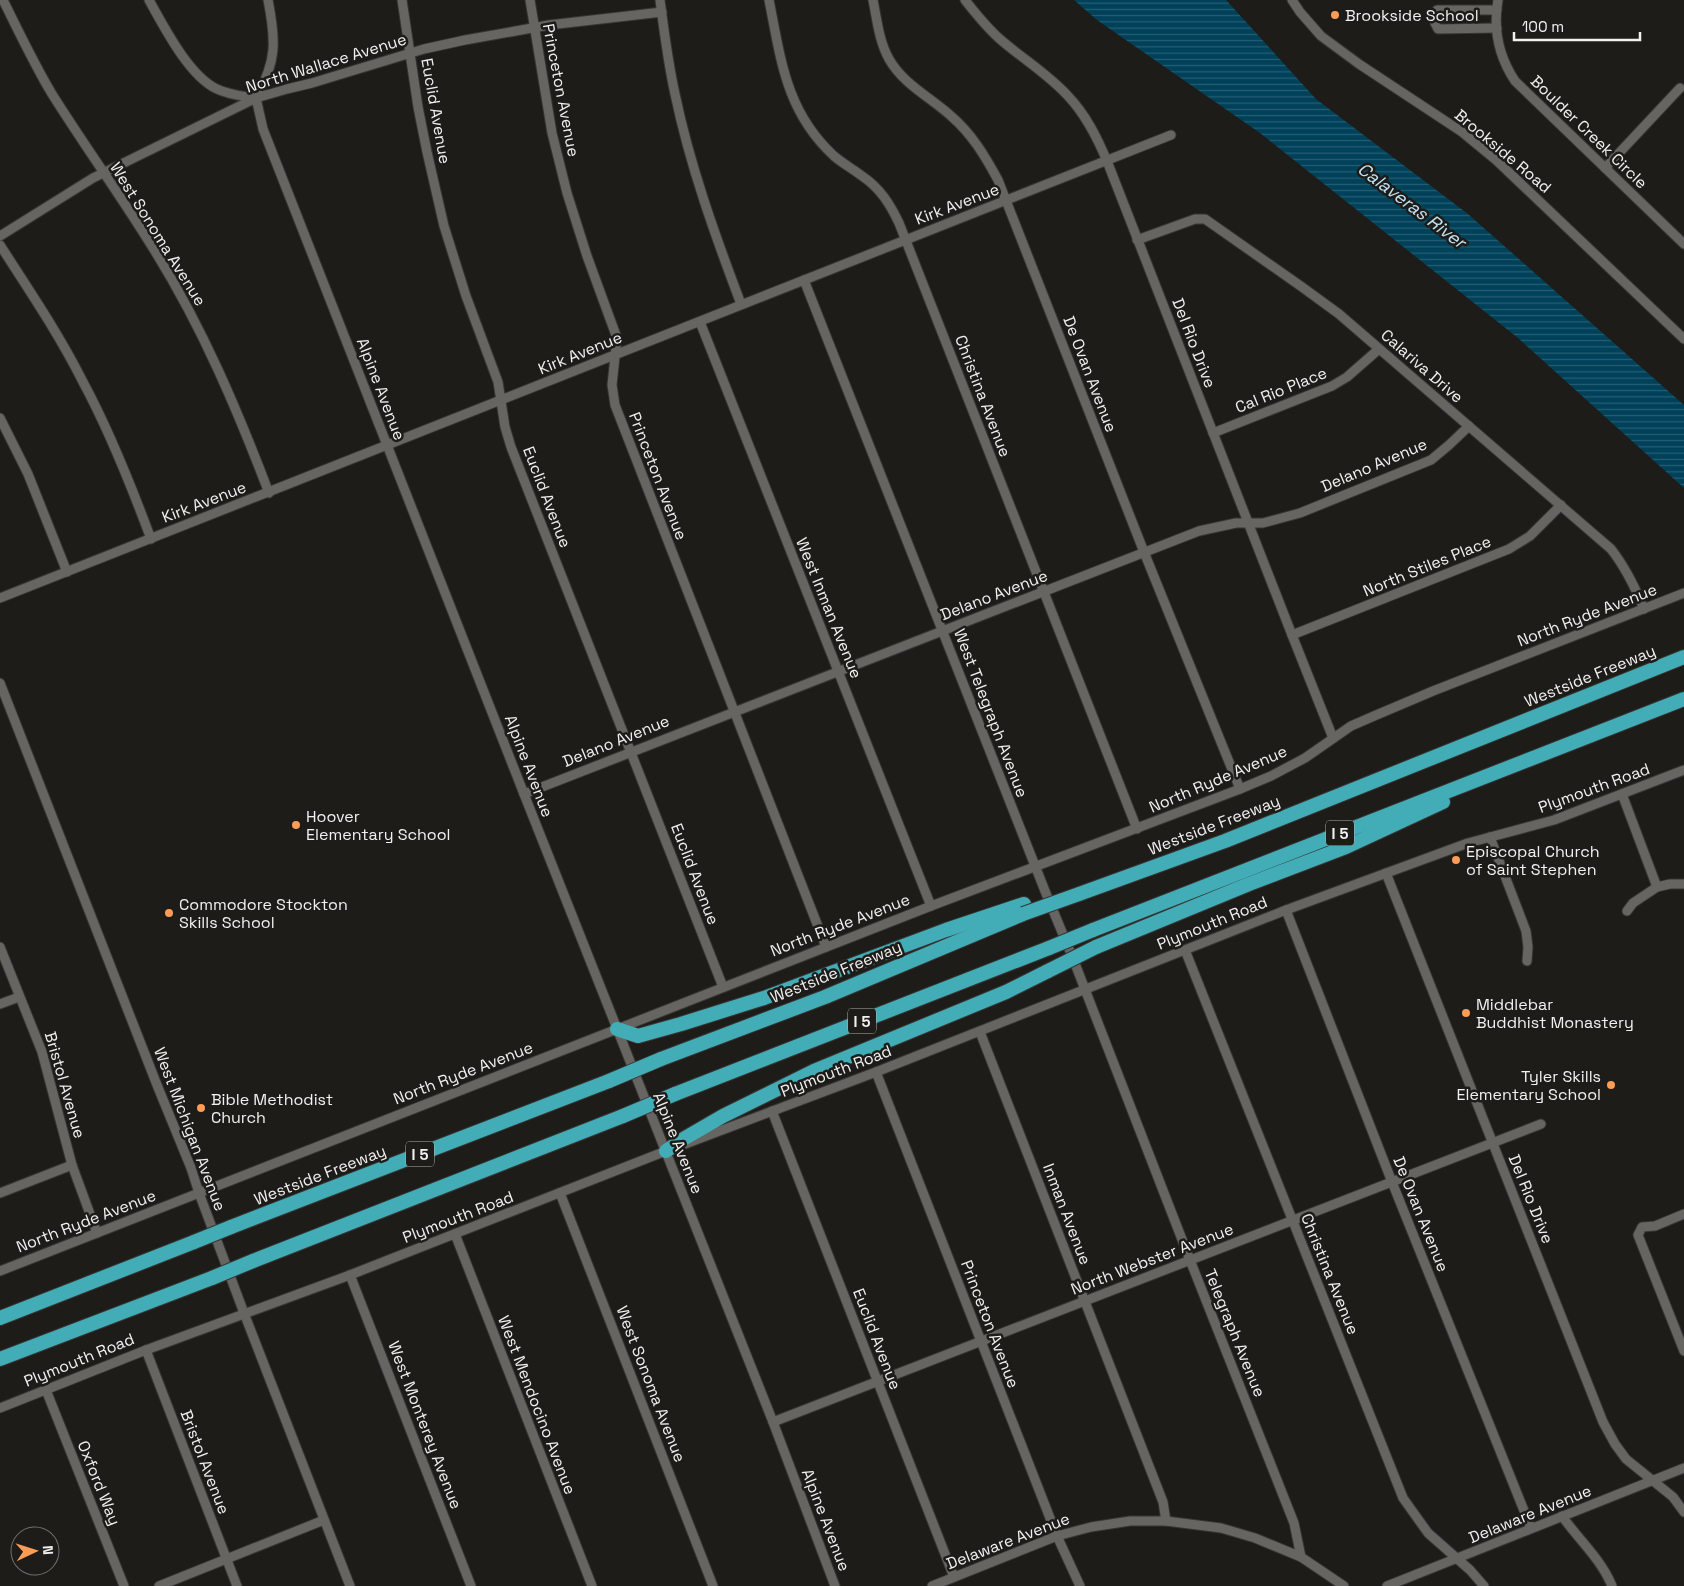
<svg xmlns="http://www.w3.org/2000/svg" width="1684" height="1586" font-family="'Space Grotesk',sans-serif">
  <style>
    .water { fill: url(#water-rules) }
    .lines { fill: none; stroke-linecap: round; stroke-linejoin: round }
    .minor-casing { stroke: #373634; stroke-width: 11 }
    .highway-casing { stroke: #373634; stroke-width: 16 }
    .minor { stroke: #676561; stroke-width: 9 }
    .highway { stroke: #42acb7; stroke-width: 14 }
    .highway-bridge-casing { stroke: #373634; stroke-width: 16; stroke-linecap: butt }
    .highway-bridge { stroke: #42acb7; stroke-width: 14 }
    .poi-dot { fill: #fd9c56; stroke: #1d1c19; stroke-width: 2 }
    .labels { text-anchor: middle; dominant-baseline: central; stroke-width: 5; stroke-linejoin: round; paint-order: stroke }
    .shield { fill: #1d1c19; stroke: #b2b1af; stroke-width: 1 }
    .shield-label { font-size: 15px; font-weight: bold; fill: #f2f1ef }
    .poi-label { font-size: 16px; fill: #f2f1ef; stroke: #1d1c19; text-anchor: start }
    .street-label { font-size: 16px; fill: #f2f1ef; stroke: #1d1c19 }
    .water-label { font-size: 18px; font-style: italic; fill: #c3e3f4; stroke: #1d1c19 }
  </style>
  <defs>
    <pattern id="water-rules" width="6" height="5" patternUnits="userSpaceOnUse" patternTransform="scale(1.25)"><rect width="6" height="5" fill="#00415a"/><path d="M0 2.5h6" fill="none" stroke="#265d72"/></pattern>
  </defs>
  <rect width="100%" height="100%" fill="#1d1c19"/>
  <!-- water -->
  <path class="water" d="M1074 0H1226L1316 99 1468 214 1684 405V488L1518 338 1260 133 1097 20Z"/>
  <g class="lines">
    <defs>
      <g id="minor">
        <path d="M3 0C19 32 34 64 52 94 86 148 123 199 156 253 203 329 237 409 269 493"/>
        <path d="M149 0C164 27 189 76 217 89 229 95 243 96 255 98"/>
        <path d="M402 0 418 107 427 152 444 226 466 296 498 382 505 427 511 447 723 987"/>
        <path d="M530 0 552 133 567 193 587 256 617 338 612 385 615 405 826 947"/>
        <path d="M660 0C664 31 668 63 675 94 690 166 715 235 741 304"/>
        <path d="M769 0C781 60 786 112 834 156 842 163 853 169 862 176 880 188 890 204 899 223L1137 829"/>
        <path d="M873 0C877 20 879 41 889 59 903 84 930 97 951 116 972 134 985 156 998 180L1144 552 1240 789"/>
        <path d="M965 0C976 14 987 28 1001 40 1023 59 1048 74 1068 96 1086 115 1097 137 1107 161L1292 635 1333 738"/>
        <path d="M1292 0 1300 12 1321 36 1359 64 1462 132 1496 160 1684 339"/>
        <path d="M1498 0C1493 29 1499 57 1515 81L1684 244"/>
        <path d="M1497 28 1438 29 1433 19 1437 10H1497"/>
        <path d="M256 98 263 129 524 794 773 1422 835 1586"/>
        <path d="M256 98C277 61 276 41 268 0"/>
        <path d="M1605 168 1680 88"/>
        <path d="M0 236 93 178 256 98 287 89 312 83 424 49 465 40 549 25 662 12"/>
        <path d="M1137 240 1195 219H1205L1302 287 1339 314 1611 549C1626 568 1635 587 1644 609"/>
        <path d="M0 245C29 290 59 334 83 382 110 432 131 485 151 539"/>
        <path d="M804 280 1045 891 1074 961 1190 1260 1294 1523 1301 1557 1344 1586"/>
        <path d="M700 322 931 906"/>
        <path d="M0 418 28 474 67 572"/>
        <path d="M1213 433 1332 386 1347 377 1379 349"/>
        <path d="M0 598 1171 135"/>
        <path d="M1292 635 1509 549 1530 536 1561 505"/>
        <path d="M0 683 157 1085 191 1168 199 1193 244 1313 350 1586"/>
        <path d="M524 794 1199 531 1236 523H1263L1300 513 1431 460 1449 445 1469 426"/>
        <path d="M1622 794 1657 887 1670 884H1684"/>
        <path d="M1490 837 1526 931 1528 947 1527 961"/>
        <path d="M1386 873 1603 1422 1615 1444 1626 1459 1673 1497 1684 1512"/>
        <path d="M1286 910 1392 1182 1531 1528"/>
        <path d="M1627 911 1633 903 1657 887"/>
        <path d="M0 947 42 1052 72 1165 97 1233"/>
        <path d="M1185 950 1403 1498 1428 1533 1470 1570 1484 1586"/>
        <path d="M0 1004 19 997"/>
        <path d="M980 1032 1163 1502 1166 1521"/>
        <path d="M876 1072 1057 1536 1080 1586"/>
        <path d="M772 1111 954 1577"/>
        <path d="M685 1144 876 1072 1286 910 1468 843 1554 820 1684 770"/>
        <path d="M0 1193 72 1165"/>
        <path d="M560 1193 713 1586"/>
        <path d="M1684 1214 1655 1226 1642 1227 1638 1235 1684 1351"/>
        <path d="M455 1234 592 1586"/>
        <path d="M0 1271 931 906 1240 789 1271 776 1305 758 1351 726 1374 716 1433 691 1684 593"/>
        <path d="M350 1275 471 1586"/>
        <path d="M146 1350 237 1586"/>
        <path d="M46 1390 124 1586"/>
        <path d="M0 1408 146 1350 350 1275 671 1149"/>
        <path d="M773 1422 1541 1124"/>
        <path d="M1562 1516C1579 1540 1601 1559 1612 1586"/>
        <path d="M159 1586 324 1520"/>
        <path d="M932 1586 1057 1536 1091 1527 1130 1521H1166L1221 1528 1255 1538 1301 1557"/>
        <path d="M1387 1586 1684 1468"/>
      </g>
      <g id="highway">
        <path d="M1079 894 1225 841 1684 657"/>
        <path d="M1093 930 1684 699"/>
        <path d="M1096 947 1249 884 1346 847 1443 802"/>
        <path d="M617 1029 638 1036 681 1024 764 998 946 930 1024 904"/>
        <path d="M661 1059 825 997 1023 914"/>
        <path d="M675 1094 1049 948"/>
        <path d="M666 1151 685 1138 723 1116 814 1071 1006 992 1048 971"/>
        <path d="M231 1227 609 1081"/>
        <path d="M253 1261 623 1116"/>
        <path d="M0 1318 194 1242"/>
        <path d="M0 1359 212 1278"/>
      </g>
    </defs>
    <!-- minor casing -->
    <use href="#minor" class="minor-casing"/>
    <!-- highway casing -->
    <use href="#highway" class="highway-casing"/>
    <!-- minor -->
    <use href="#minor" class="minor"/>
    <!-- highway -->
    <use href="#highway" class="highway"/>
    <defs>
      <g id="highway-bridge">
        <path d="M1023 914 1079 894"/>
        <path d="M1049 948 1093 930"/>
        <path d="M1048 971 1096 947"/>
        <path d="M609 1081 661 1059"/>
        <path d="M623 1116 675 1094"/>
        <path d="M194 1242 231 1227"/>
        <path d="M212 1278 253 1261"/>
      </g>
    </defs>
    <!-- highway-bridge casing -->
    <use href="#highway-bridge" class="highway-bridge-casing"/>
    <!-- highway-bridge -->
    <use href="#highway-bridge" class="highway-bridge"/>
  </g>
  <!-- markers -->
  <g class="poi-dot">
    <circle cx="1335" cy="15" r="5"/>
    <circle cx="296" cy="825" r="5"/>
    <circle cx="1456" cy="860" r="5"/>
    <circle cx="169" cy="913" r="5"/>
    <circle cx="1466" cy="1013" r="5"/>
    <circle cx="1611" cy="1085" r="5"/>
    <circle cx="201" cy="1108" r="5"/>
  </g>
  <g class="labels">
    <!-- shield labels -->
    <g class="shield">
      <rect x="1326" y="820.5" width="28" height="25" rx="4"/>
      <rect x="848" y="1008.5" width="28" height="25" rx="4"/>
      <rect x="406" y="1141.5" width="28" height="25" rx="4"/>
    </g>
    <g class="shield-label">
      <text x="1340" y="833">I 5</text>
      <text x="862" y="1021">I 5</text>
      <text x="420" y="1154">I 5</text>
    </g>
    <!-- poi labels -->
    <g class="poi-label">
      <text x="1345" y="15">Brookside School</text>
      <text x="306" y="816">Hoover<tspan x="306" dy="18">Elementary School</tspan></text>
      <text x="1466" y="851">Episcopal Church<tspan x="1466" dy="18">of Saint Stephen</tspan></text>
      <text x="179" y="904">Commodore Stockton<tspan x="179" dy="18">Skills School</tspan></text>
      <text x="1476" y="1004">Middlebar<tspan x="1476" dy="18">Buddhist Monastery</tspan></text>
      <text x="1601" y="1076" text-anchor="end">Tyler Skills<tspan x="1601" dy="18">Elementary School</tspan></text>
      <text x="211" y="1099">Bible Methodist<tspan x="211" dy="18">Church</tspan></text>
    </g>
    <!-- street labels -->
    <g class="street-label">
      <text transform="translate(326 63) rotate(-17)">North Wallace Avenue</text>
      <text transform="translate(561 90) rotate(79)">Princeton Avenue</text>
      <text transform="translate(436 111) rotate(80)">Euclid Avenue</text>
      <text transform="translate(1589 132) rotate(44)">Boulder Creek Circle</text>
      <text transform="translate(1503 151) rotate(40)">Brookside Road</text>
      <text transform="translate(957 204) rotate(-21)">Kirk Avenue</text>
      <text transform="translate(158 234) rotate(58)">West Sonoma Avenue</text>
      <text transform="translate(1194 343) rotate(69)">Del Rio Drive</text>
      <text transform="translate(580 353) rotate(-22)">Kirk Avenue</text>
      <text transform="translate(1422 366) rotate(41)">Calariva Drive</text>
      <text transform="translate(1090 374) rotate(69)">De Ovan Avenue</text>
      <text transform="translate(381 389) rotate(69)">Alpine Avenue</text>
      <text transform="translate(1281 390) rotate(-22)">Cal Rio Place</text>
      <text transform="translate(983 396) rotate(69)">Christina Avenue</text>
      <text transform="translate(1374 465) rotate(-23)">Delano Avenue</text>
      <text transform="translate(658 476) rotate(69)">Princeton Avenue</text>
      <text transform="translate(547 497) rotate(69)">Euclid Avenue</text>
      <text transform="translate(204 502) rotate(-21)">Kirk Avenue</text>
      <text transform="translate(1427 566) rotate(-22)">North Stiles Place</text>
      <text transform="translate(994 595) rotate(-21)">Delano Avenue</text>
      <text transform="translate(829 608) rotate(68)">West Inman Avenue</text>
      <text transform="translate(1587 615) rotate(-21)">North Ryde Avenue</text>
      <text transform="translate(1590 676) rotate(-22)">Westside Freeway</text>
      <text transform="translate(991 713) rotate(69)">West Telegraph Avenue</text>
      <text transform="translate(616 741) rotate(-22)">Delano Avenue</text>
      <text transform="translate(529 766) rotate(69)">Alpine Avenue</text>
      <text transform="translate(1218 779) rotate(-23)">North Ryde Avenue</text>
      <text transform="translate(1594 788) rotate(-20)">Plymouth Road</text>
      <text transform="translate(1214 825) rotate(-21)">Westside Freeway</text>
      <text transform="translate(695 874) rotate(69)">Euclid Avenue</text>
      <text transform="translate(1212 923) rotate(-22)">Plymouth Road</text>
      <text transform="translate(840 925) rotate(-21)">North Ryde Avenue</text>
      <text transform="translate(836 972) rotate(-22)">Westside Freeway</text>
      <text transform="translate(836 1071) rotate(-21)">Plymouth Road</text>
      <text transform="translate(463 1073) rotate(-21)">North Ryde Avenue</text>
      <text transform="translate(65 1085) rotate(74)">Bristol Avenue</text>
      <text transform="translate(190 1129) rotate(69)">West Michigan Avenue</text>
      <text transform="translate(678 1143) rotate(68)">Alpine Avenue</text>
      <text transform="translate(320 1175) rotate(-21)">Westside Freeway</text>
      <text transform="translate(1531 1199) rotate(68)">Del Rio Drive</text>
      <text transform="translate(1067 1214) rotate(69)">Inman Avenue</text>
      <text transform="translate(1421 1214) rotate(68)">De Ovan Avenue</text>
      <text transform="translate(458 1217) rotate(-21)">Plymouth Road</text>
      <text transform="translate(86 1221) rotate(-21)">North Ryde Avenue</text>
      <text transform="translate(1152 1259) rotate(-21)">North Webster Avenue</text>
      <text transform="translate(1330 1274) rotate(68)">Christina Avenue</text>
      <text transform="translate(990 1324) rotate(69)">Princeton Avenue</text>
      <text transform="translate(1235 1333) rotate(68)">Telegraph Avenue</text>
      <text transform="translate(877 1339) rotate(69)">Euclid Avenue</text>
      <text transform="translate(79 1360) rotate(-22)">Plymouth Road</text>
      <text transform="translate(651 1384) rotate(69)">West Sonoma Avenue</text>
      <text transform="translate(537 1405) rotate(69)">West Mendocino Avenue</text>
      <text transform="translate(425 1425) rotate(69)">West Monterey Avenue</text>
      <text transform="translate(205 1462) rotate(69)">Bristol Avenue</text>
      <text transform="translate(99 1483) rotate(68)">Oxford Way</text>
      <text transform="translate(1530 1514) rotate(-22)">Delaware Avenue</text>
      <text transform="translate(826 1520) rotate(69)">Alpine Avenue</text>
      <text transform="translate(1008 1541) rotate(-21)">Delaware Avenue</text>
    </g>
    <!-- water labels -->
    <g class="water-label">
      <text transform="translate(1412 205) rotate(37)">Calaveras River</text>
    </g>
  </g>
  <!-- north arrow -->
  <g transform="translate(35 1551) rotate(86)"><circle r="24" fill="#1d1c19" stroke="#72716f"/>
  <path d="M0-4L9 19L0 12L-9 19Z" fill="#fd9c56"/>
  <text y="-8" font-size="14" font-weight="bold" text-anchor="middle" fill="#f2f1ef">N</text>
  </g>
  <!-- scale -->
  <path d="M1514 32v8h126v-8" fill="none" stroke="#f2f1ef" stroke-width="2.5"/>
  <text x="1522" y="32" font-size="15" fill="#f2f1ef" stroke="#1d1c19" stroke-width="4" paint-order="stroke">100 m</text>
</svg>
